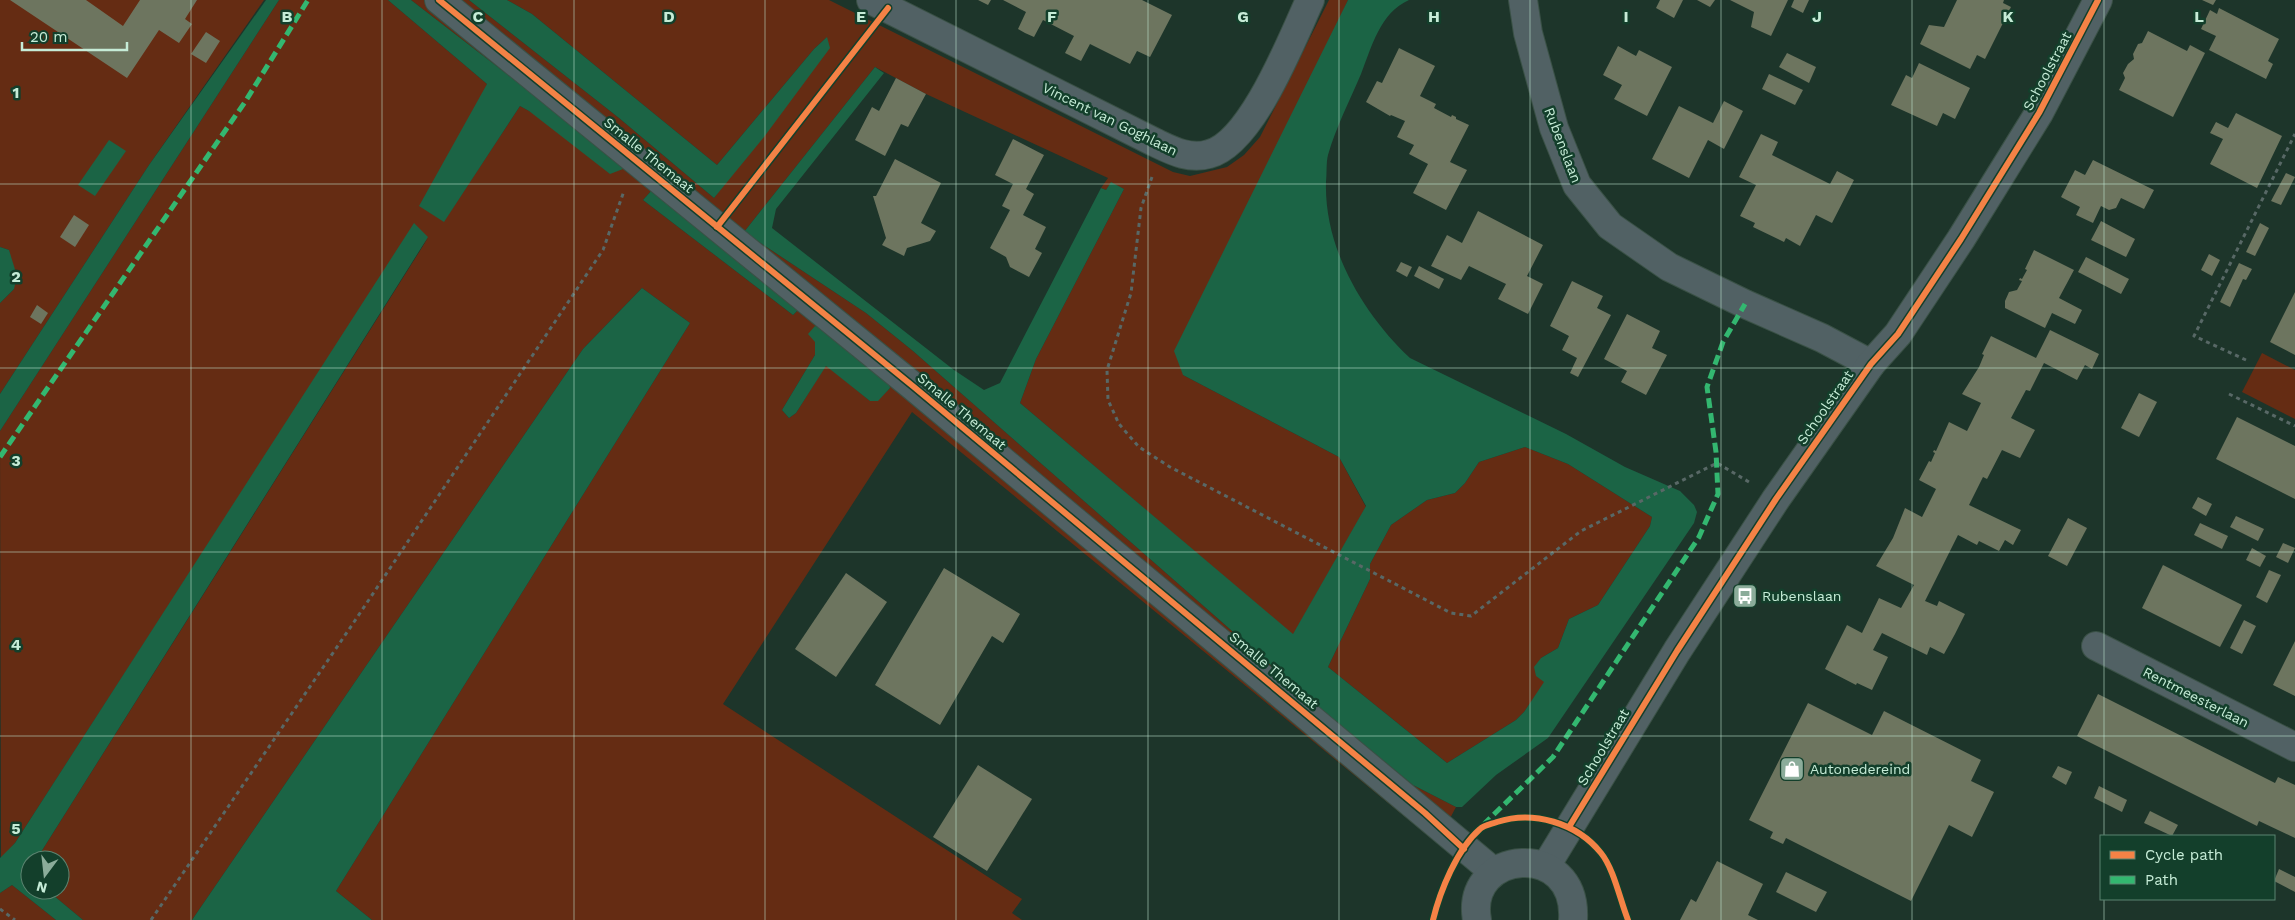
<svg xmlns="http://www.w3.org/2000/svg" width="2295" height="920" font-family="'Work Sans',sans-serif">
  <style>
    .green { fill: #652c13; fill-rule: evenodd }
    .water { fill: #1b6445; fill-rule: evenodd }
    .building { fill: #6d755f }
    .lines { fill: none; stroke-linecap: round; stroke-linejoin: round }
    .minor-casing { stroke: #3a5146; stroke-width: 30 }
    .tertiary-casing { stroke: #3a5146; stroke-width: 30 }
    .path { stroke: #586866; stroke-width: 3; stroke-dasharray: 4 4; stroke-linecap: butt }
    .minor { stroke: #516164; stroke-width: 28 }
    .tertiary { stroke: #516164; stroke-width: 28 }
    .quiet { stroke: #33b770; stroke-width: 5; stroke-dasharray: 10 5; stroke-linecap: butt }
    .cycleway-casing { stroke: #133f2b; stroke-width: 9 }
    .cycleway { stroke: #f48246; stroke-width: 6 }
    .grid { fill: none; stroke: #c6ecd7; stroke-width: 1; stroke-opacity: 0.55 }
    .labels { text-anchor: middle; dominant-baseline: central; stroke-width: 5; stroke-linejoin: round; paint-order: stroke }
    .street-label { font-size: 14px; fill: #c6ecd7; stroke: #133f2b }
    .poi-label { font-size: 14px; fill: #c6ecd7; stroke: #133f2b; text-anchor: start }
    .grid-label { font-size: 16px; text-anchor: middle; font-weight: bold; fill: #c6ecd7; stroke: #133f2b; stroke-width: 5; stroke-linejoin: round; paint-order: stroke }
  </style>
  <rect width="100%" height="100%" fill="#1d352a"/>
  <!-- green -->
  <g class="green">
    <path d="M0 0H264L149 165 0 394V303L14 289 9 250 0 247Z"/>
    <path d="M279 0H388L487 84 444 221 520 106 617 159 411 0H469L619 118 714 198 827 37 814 49 717 165 532 14 507 0H829L1173 172 1190 176 1227 167 1244 155 1260 137 1329 0H1348L1183 375 1339 457 1366 507 1293 635 1020 403 1036 359 1124 189 1111 183 1106 190 1101 188 1108 178 926 94 875 67 744 232 866 313 913 351 1321 709 1413 785 1456 807 1437 843 912 412 723 704 1022 899 1012 913 1022 920H372L336 891 690 323 642 288 583 349 192 920H83L47 890H60V860H36L428 238 265 456 15 843 1 859 0 431ZM652 190 798 310 793 315 643 200ZM815 342 890 388 878 400 870 401 826 365 796 413 789 418 782 410 815 355Z"/>
    <path d="M2262 353 2295 370V419L2242 392Z"/>
    <path d="M1525 447 1568 464 1652 517 1650 526 1598 605 1569 619 1558 648 1541 658 1545 682 1524 712 1516 720 1447 763 1328 667 1370 579V564L1391 525 1427 500 1455 493 1465 483 1479 462Z"/>
    <path d="M12 885 56 920H0V893Z"/>
  </g>
  <!-- water -->
  <g class="water">
    <path d="M266 0H279L0 431V394L149 165Z"/>
    <path d="M388 0H411L617 159 623 169 610 174 529 111 520 106 444 222 419 206 487 84Z"/>
    <path d="M469 0H507L532 14 717 165 814 49 827 37 830 48 764 137 714 198 619 118Z"/>
    <path d="M1348 0H1409C1380 13 1372 46 1361 74 1350 100 1336 127 1328 155 1326 163 1327 173 1326 182 1324 248 1363 314 1410 358L1566 434 1625 467 1680 491 1694 505 1697 512 1694 523 1548 738 1496 775 1462 807H1456L1413 785 1321 709 913 351 866 313 744 232 875 67 884 73 776 209 772 228 954 370 984 390 1000 383 1101 188 1106 190 1111 182 1124 189 1036 359 1020 403 1293 634 1366 506 1339 457 1183 375 1174 351ZM1525 447 1568 464 1652 517 1650 526 1598 605 1569 619 1558 648 1541 658 1534 667 1536 676 1544 682 1524 712 1516 720 1447 763 1328 667 1370 579V564L1391 525 1427 500 1455 493 1465 483 1479 462Z"/>
    <path d="M109 140 126 151 95 196 78 185Z"/>
    <path d="M652 190 799 309 793 315 643 200Z"/>
    <path d="M414 223 428 237 36 860H30V869L27 874 30 876V890H47L83 920H56L12 885 0 893V858L15 843Z"/>
    <path d="M0 247 9 250 17 276 14 289 0 303Z"/>
    <path d="M642 288 690 323 336 891 372 920H192L583 349Z"/>
    <path d="M815 326 831 332 888 378 890 388 878 401H870L826 366 796 413 789 418 782 410 815 355V342L808 334Z"/>
  </g>
  <!-- building -->
  <g class="building">
    <path d="M10 0H86L123 26 140 0H197L185 19 192 24 179 43 159 30 127 78Z"/>
    <path d="M978 0H991L988 5Z"/>
    <path d="M1003 0H1142L1172 15 1150 57 1137 51 1130 64 1090 44 1081 61 1065 53 1074 36 1043 20 1034 37 1025 33 1018 29 1026 12Z"/>
    <path d="M1660 0H1683L1674 18 1656 8Z"/>
    <path d="M1697 0H1715L1710 7Z"/>
    <path d="M1730 0H1788L1771 36 1751 27 1754 12Z"/>
    <path d="M1794 0H1809L1803 13 1791 7Z"/>
    <path d="M1957 0H2004L2003 3 2011 7 1985 59 1977 55 1970 69 1920 44 1929 25 1944 27Z"/>
    <path d="M2202 0H2216L2213 5Z"/>
    <path d="M2219 8 2279 39 2268 61 2273 64 2266 79 2209 50 2216 36 2201 29 2210 10 2217 14Z"/>
    <path d="M2148 31 2187 51 2190 45 2205 53 2173 117 2119 90 2125 78 2123 73 2128 64 2134 59 2133 54 2138 44 2142 43Z"/>
    <path d="M206 32 220 41 206 63 191 54Z"/>
    <path d="M1618 46 1636 56 1639 50 1672 67 1647 116 1614 99 1622 85 1603 75Z"/>
    <path d="M1399 48 1435 66 1420 96 1436 104 1434 108 1451 117 1452 115 1456 117V119L1469 125 1450 162 1467 170 1446 210 1413 193 1428 164 1409 154 1414 145 1397 137 1405 121 1391 115 1390 116 1366 102 1377 81 1382 83Z"/>
    <path d="M1787 53 1816 67 1809 83 1779 67Z"/>
    <path d="M1919 63 1970 88 1955 119 1943 113 1937 126 1891 105 1906 75 1912 78Z"/>
    <path d="M1769 74 1803 90 1795 105 1762 89Z"/>
    <path d="M896 78 926 94 908 127 901 124 885 156 855 140 872 107 879 111Z"/>
    <path d="M1724 101 1743 111 1724 149 1708 140 1689 178 1652 159 1679 106 1713 123Z"/>
    <path d="M2236 113 2282 136 2257 188 2210 164 2223 139 2210 133 2216 122 2228 128Z"/>
    <path d="M1761 134 1778 142 1772 155 1830 184 1837 171 1854 180 1832 223 1816 215 1800 246 1786 238 1784 242 1753 227 1755 223 1740 216 1756 185 1739 177Z"/>
    <path d="M1013 139 1044 155 1026 189 1034 194 1023 215 1046 227 1035 249 1042 253 1029 277 1010 267 1006 257 990 248 1010 210 1002 206 1013 184 995 175Z"/>
    <path d="M895 159 941 183 921 223 936 231 930 241 907 248 904 256 882 245 886 238 873 196H876Z"/>
    <path d="M2093 160 2154 190 2144 209 2121 198 2116 208 2109 210 2101 206 2093 223 2076 215 2080 207 2061 197 2075 170 2085 175Z"/>
    <path d="M2286 173 2295 177 2281 205 2271 201Z"/>
    <path d="M1478 211 1543 245 1527 276 1543 284 1528 314 1498 299 1506 284 1469 266 1461 280 1431 266 1447 235 1462 243Z"/>
    <path d="M74 215 89 225 75 247 60 237Z"/>
    <path d="M2101 221 2135 239 2126 257 2091 240Z"/>
    <path d="M2260 223 2269 228 2255 256 2246 252Z"/>
    <path d="M2034 250 2074 270 2059 298 2082 310 2075 324 2052 313 2045 328 2005 308V301L2009 292 2017 290 2022 281 2019 280 2020 278 2022 279 2027 270 2025 269Z"/>
    <path d="M2209 254 2220 260 2212 276 2201 270Z"/>
    <path d="M2086 257 2129 279 2121 294 2078 272Z"/>
    <path d="M1401 262 1412 267 1407 277 1396 271Z"/>
    <path d="M2239 263 2252 269 2246 280 2243 279 2230 307 2220 302Z"/>
    <path d="M1419 266 1444 279 1439 289 1414 276Z"/>
    <path d="M1572 281 1603 296 1597 308 1611 315 1578 377 1570 373 1577 358 1562 350 1569 336 1550 326Z"/>
    <path d="M2295 292V355L2270 342Z"/>
    <path d="M37 305 48 313 41 324 30 317Z"/>
    <path d="M1627 314 1660 331 1652 348 1667 355 1646 395 1621 382 1627 371 1604 359Z"/>
    <path d="M2050 330 2099 354 2092 369 2085 365 2077 380 2044 363 2030 391 2026 390 2011 418 2035 430 2020 458 2002 450 1987 479 1983 477 1969 505 2021 530 2013 545 2005 540 1999 551 1979 541 1977 545 1958 535 1925 601 1937 606 1939 601 1965 614 1955 634 1945 629 1955 634 1944 654 1930 647 1927 655 1882 633 1873 650 1888 657 1872 690 1857 683 1856 685 1825 669 1847 625 1862 633 1879 598 1901 608 1914 585 1876 566 1893 538 1905 508 1922 517 1936 489 1919 480 1929 461 1931 462 1935 453 1933 452 1934 450 1936 451 1949 422 1967 431 1981 403 1962 394 1979 367 1984 355 1982 354 1991 336 2036 358Z"/>
    <path d="M2139 393 2157 402 2139 437 2121 428Z"/>
    <path d="M2237 417 2295 446V499L2216 459Z"/>
    <path d="M2198 497 2212 504 2206 516 2192 508Z"/>
    <path d="M2236 516 2264 529 2258 541 2230 527Z"/>
    <path d="M2068 518 2087 528 2067 566 2048 556Z"/>
    <path d="M2200 523 2228 536 2222 549 2194 535Z"/>
    <path d="M2283 543 2295 548 2288 563 2276 557Z"/>
    <path d="M2252 548 2266 556 2260 567 2246 560Z"/>
    <path d="M2163 565 2242 605 2220 647 2142 608Z"/>
    <path d="M944 568 1020 614 1003 643 992 636 940 725 875 685Z"/>
    <path d="M2269 570 2281 575 2267 603 2256 597Z"/>
    <path d="M846 573 887 602 836 677 795 649Z"/>
    <path d="M2244 620 2256 626 2242 654 2230 648Z"/>
    <path d="M2295 641V696L2273 685Z"/>
    <path d="M2098 694 2275 783 2278 777 2295 785V838L2259 821 2257 826 2077 736Z"/>
    <path d="M1808 703 1872 735 1884 711 1981 760 1971 781 1994 792 1972 837 1949 825 1911 901 1786 838 1783 844 1770 838 1773 832 1749 820Z"/>
    <path d="M978 765 1032 799 987 871 933 837Z"/>
    <path d="M2058 766 2072 772 2066 785 2052 777Z"/>
    <path d="M2099 786 2127 800 2122 812 2094 798Z"/>
    <path d="M2150 811 2178 825 2172 836 2144 823Z"/>
    <path d="M1717 861 1763 884 1748 915 1758 920H1680L1691 899 1696 902Z"/>
    <path d="M2279 869 2295 877V892L2274 881Z"/>
    <path d="M1786 872 1827 892 1816 912 1776 892Z"/>
  </g>
  <g class="lines">
    <defs>
      <g id="minor">
        <path d="M439 0 914 387 1494 872"/>
        <path d="M871 0 1154 142C1171 150 1189 160 1209 154 1252 143 1292 39 1310 0"/>
        <path d="M1523 0 1528 33 1554 128 1577 185 1610 226 1669 267 1745 304 1822 338 1871 364"/>
        <path d="M2096 646 2295 747"/>
      </g>
      <g id="tertiary">
        <path d="M1546 866 1677 651 1776 499 1871 364 1898 334 1961 239 2039 113 2098 0"/>
        <path d="M1477 920C1464 849 1578 839 1573 920"/>
      </g>
    </defs>
    <!-- minor casing -->
    <use href="#minor" class="minor-casing"/>
    <!-- tertiary casing -->
    <use href="#tertiary" class="tertiary-casing"/>
    <!-- path -->
    <g class="path">
      <path d="M1152 177 1141 208 1131 293 1107 370 1108 400 1119 424 1139 447 1170 467 1451 613 1471 616 1581 531 1717 463 1749 482"/>
      <path d="M2246 360 2194 336 2295 134"/>
      <path d="M2229 394 2295 426"/>
      <path d="M0 909 15 920"/>
      <path d="M151 920 352 625 603 250 624 191"/>
    </g>
    <!-- minor -->
    <use href="#minor" class="minor"/>
    <!-- tertiary -->
    <use href="#tertiary" class="tertiary"/>
    <!-- quiet -->
    <g class="quiet">
      <path d="M0 457 245 102 308 0"/>
      <path d="M1483 825 1553 757 1699 537 1718 494 1716 452 1707 387 1723 342 1745 304"/>
    </g>
    <defs>
      <g id="cycleway">
        <path d="M439 0 914 387 1425 813 1464 849"/>
        <path d="M717 227 888 8"/>
        <path d="M1569 827 1677 651 1776 499 1871 364 1898 334 1961 239 2039 113 2098 0"/>
        <path d="M1433 920C1440 891 1457 849 1480 829 1484 825 1492 824 1497 822 1533 810 1577 823 1601 853 1614 869 1620 900 1628 920"/>
      </g>
    </defs>
    <!-- cycleway casing -->
    <use href="#cycleway" class="cycleway-casing"/>
    <!-- cycleway -->
    <use href="#cycleway" class="cycleway"/>
  </g>
  <!-- grid -->
  <path class="grid" d="M191 0V920M382 0V920M574 0V920M765 0V920M956 0V920M1148 0V920M1339 0V920M1530 0V920M1721 0V920M1912 0V920M2104 0V836M0 184H2295M0 368H2295M0 552H2295M0 736H2295M2104 899V920"/>
  <!-- icons -->
  <defs>
    <symbol id="bus-square" viewBox="-11 -11 22 22"><rect x="-9" y="-9" width="18" height="18" rx="4" fill="#8bac9a" stroke="#133f2b"/><path d="M-5-6H5V4H4V6H2V4H-2V6H-4V4H-5ZM-3.5-4V0h7V-4ZM-3.5 1.2v1.5H-2V1.2ZM2 1.2v1.5H3.5V1.2Z" fill="#fff"/></symbol>
    <symbol id="shop-square" viewBox="-11 -11 22 22"><rect x="-9" y="-9" width="18" height="18" rx="4" fill="#8bac9a" stroke="#133f2b"/><path d="M-5-2.5h2.3a2.7 3.5 0 0 1 5.4 0H5L5.5 6h-11ZM-1.5-2.5h3a1.5 2.3 0 0 0-3 0Z" fill="#fff"/></symbol>
  </defs>
  <g fill-rule="evenodd">
    <use href="#bus-square" x="1731" y="582" width="28" height="28"/>
    <use href="#shop-square" x="1778" y="755" width="28" height="28"/>
  </g>
  <g class="labels">
    <!-- street labels -->
    <g class="street-label">
      <text transform="translate(2047 71) rotate(-62)">Schoolstraat</text>
      <text transform="translate(1110 119) rotate(26)">Vincent van Goghlaan</text>
      <text transform="translate(1563 145) rotate(69)">Rubenslaan</text>
      <text transform="translate(649 155) rotate(39)">Smalle Themaat</text>
      <text transform="translate(1825 407) rotate(-55)">Schoolstraat</text>
      <text transform="translate(962 411) rotate(40)">Smalle Themaat</text>
      <text transform="translate(1274 670) rotate(40)">Smalle Themaat</text>
      <text transform="translate(2196 697) rotate(27)">Rentmeesterlaan</text>
      <text transform="translate(1603 747) rotate(-59)">Schoolstraat</text>
    </g>
    <!-- poi labels -->
    <g class="poi-label">
      <text x="1762" y="596">Rubenslaan</text>
      <text x="1810" y="769">Autonedereind</text>
    </g>
  </g>
  <g class="grid-label">
    <text x="287" y="22">B</text>
    <text x="478" y="22">C</text>
    <text x="669" y="22">D</text>
    <text x="861" y="22">E</text>
    <text x="1052" y="22">F</text>
    <text x="1243" y="22">G</text>
    <text x="1434" y="22">H</text>
    <text x="1626" y="22">I</text>
    <text x="1817" y="22">J</text>
    <text x="2008" y="22">K</text>
    <text x="2199" y="22">L</text>
    <text x="16" y="98">1</text>
    <text x="16" y="282">2</text>
    <text x="16" y="466">3</text>
    <text x="16" y="650">4</text>
    <text x="16" y="834">5</text>
  </g>
  <!-- legend -->
  <rect x="2100" y="835" width="175" height="65" fill="#133f2b" stroke="#5b8470"/>
  <rect x="2110" y="851" width="25" height="8" fill="#f48246" stroke="#5b8470"/>
  <text x="2145" y="860" font-size="15" fill="#c6ecd7">Cycle path</text>
  <rect x="2110" y="876" width="25" height="8" fill="#33b770" stroke="#5b8470"/>
  <text x="2145" y="885" font-size="15" fill="#c6ecd7">Path</text>
  <!-- north arrow -->
  <g transform="translate(45 875) rotate(195)"><circle r="24" fill="#133f2b" stroke="#5b8470"/>
  <path d="M0-4L9 19L0 12L-9 19Z" fill="#8bac9a"/>
  <text y="-8" font-size="14" font-weight="bold" text-anchor="middle" fill="#c6ecd7">N</text>
  </g>
  <!-- scale -->
  <path d="M22 42v8h105v-8" fill="none" stroke="#c6ecd7" stroke-width="2.5"/>
  <text x="30" y="42" font-size="15" fill="#c6ecd7" stroke="#133f2b" stroke-width="4" paint-order="stroke">20 m</text>
</svg>
